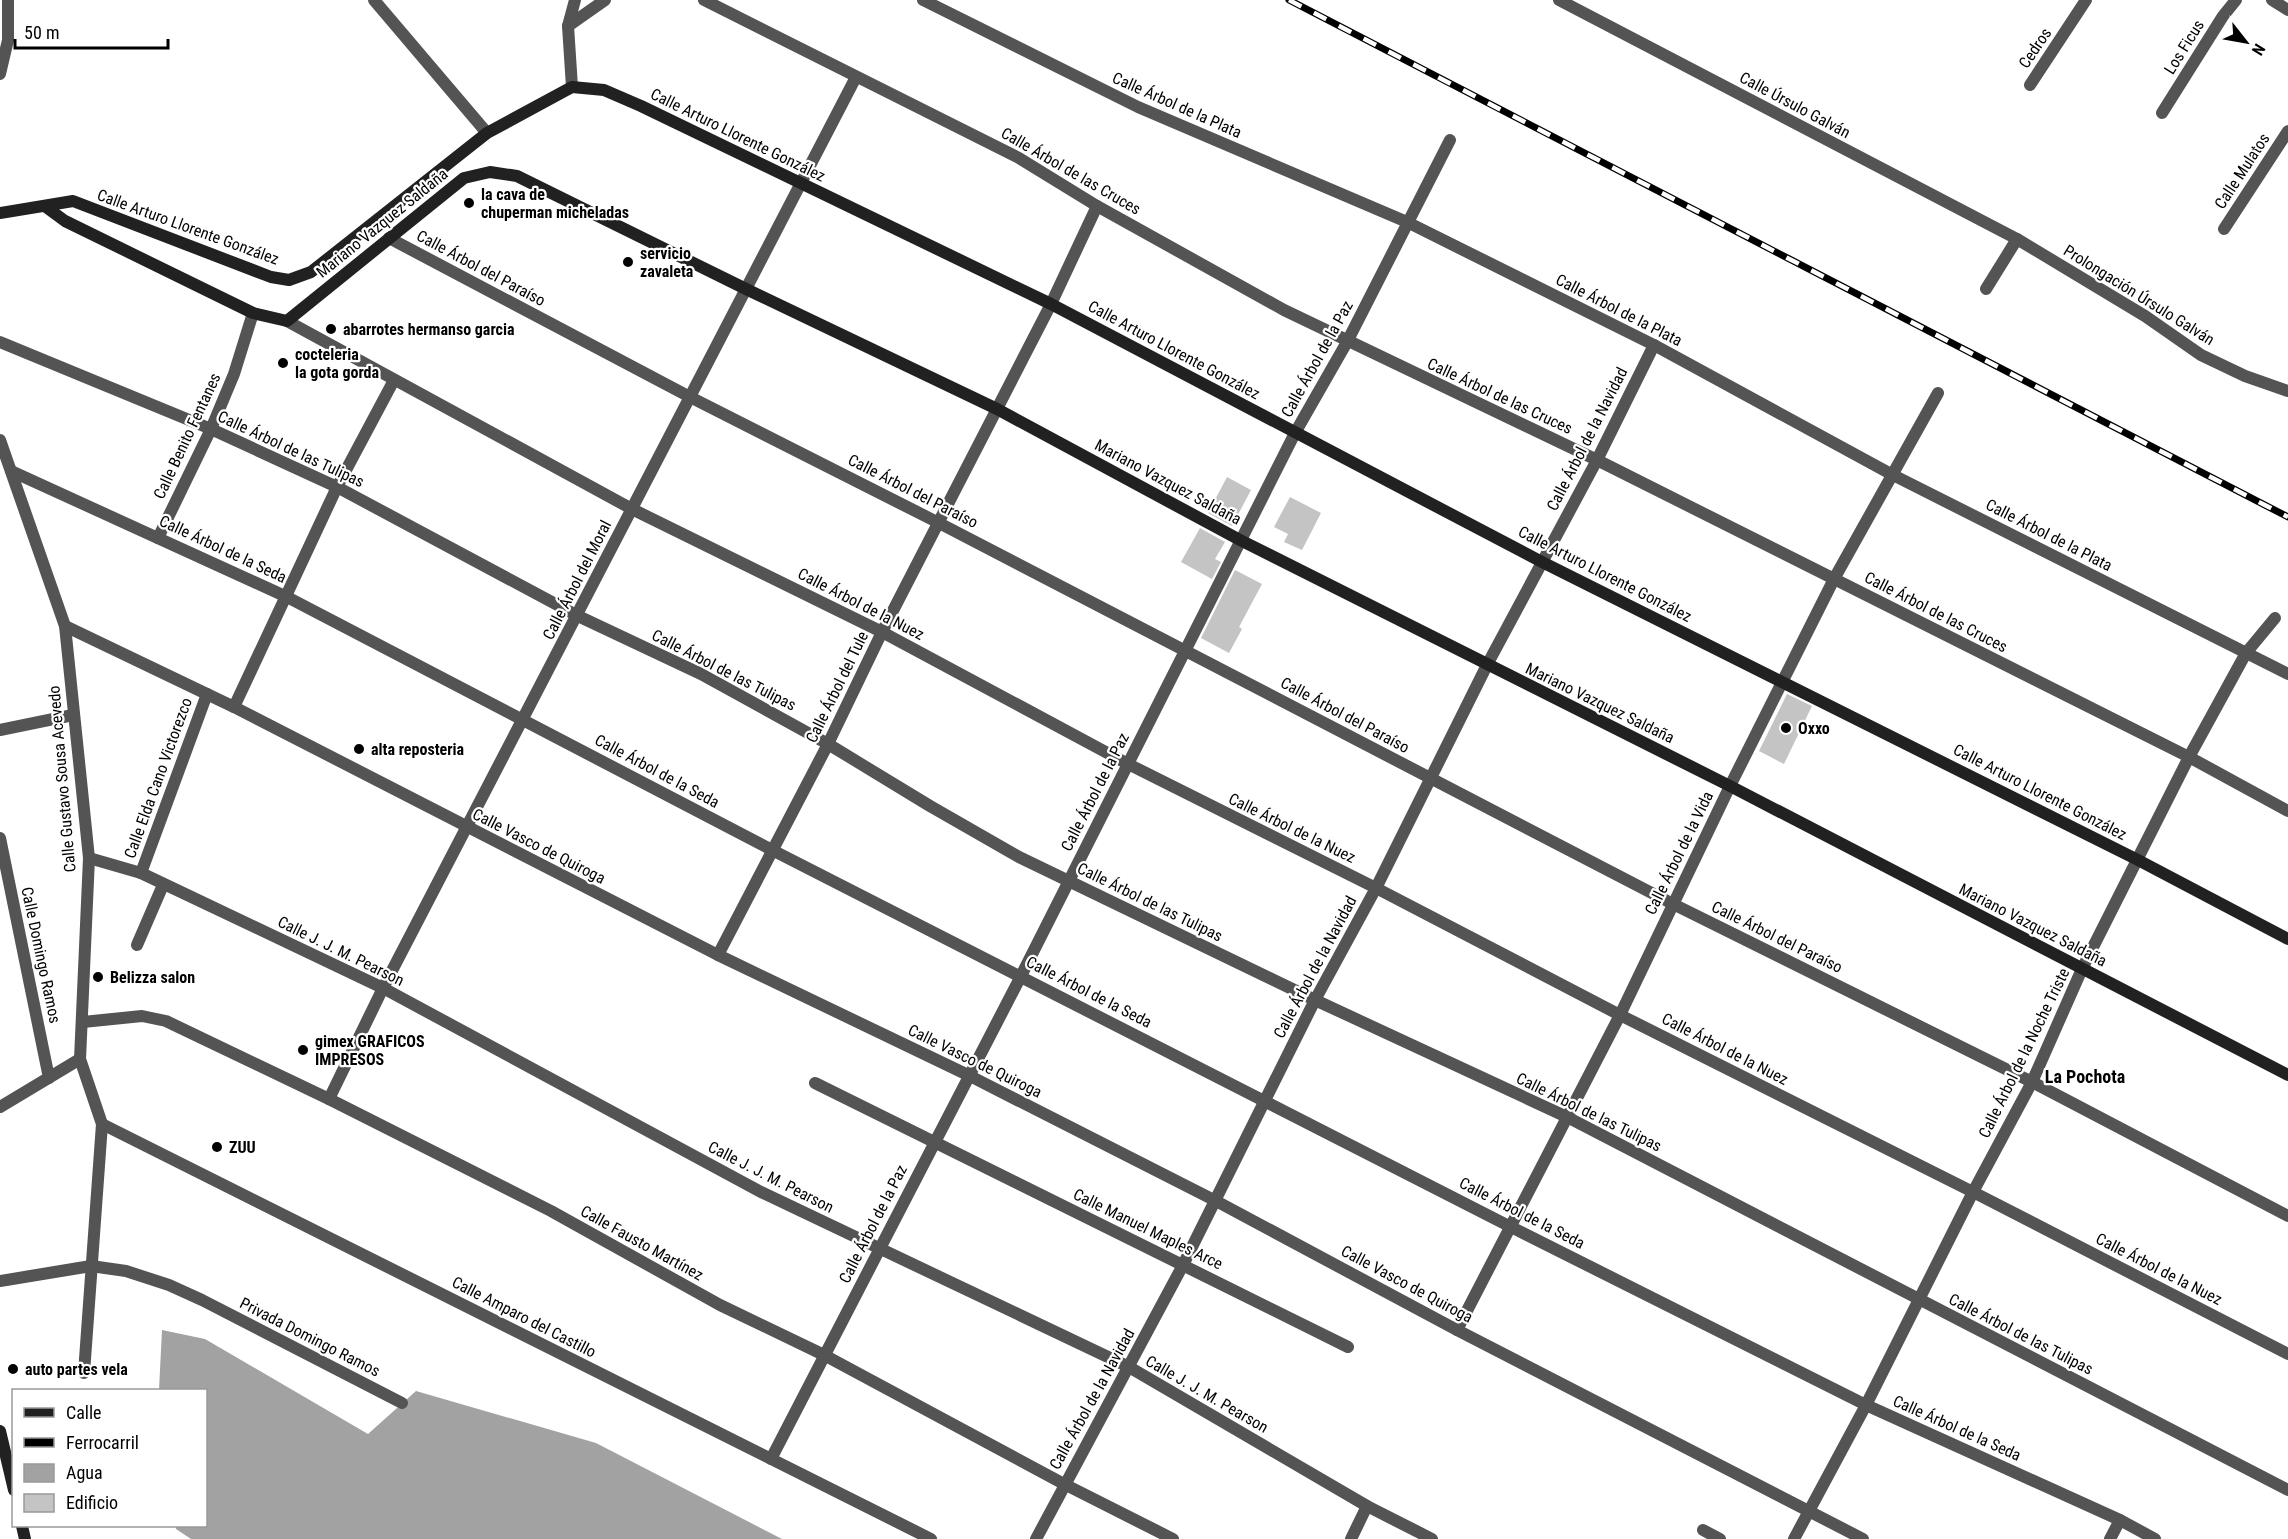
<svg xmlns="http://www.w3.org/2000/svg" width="2288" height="1539" font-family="'Roboto Condensed',sans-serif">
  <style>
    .water { fill: #a2a2a2 }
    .building { fill: #c4c4c4 }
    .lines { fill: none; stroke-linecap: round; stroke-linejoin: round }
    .street { stroke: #545454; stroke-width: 12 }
    .secondary { stroke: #212121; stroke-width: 12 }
    .rail-casing { stroke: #000; stroke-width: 7 }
    .rail { stroke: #fff; stroke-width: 4.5; stroke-dasharray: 14; stroke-linecap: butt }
    .poi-dot { fill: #000; stroke: #fff; stroke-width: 2 }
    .labels { text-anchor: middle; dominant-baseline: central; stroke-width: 4.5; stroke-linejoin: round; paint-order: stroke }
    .street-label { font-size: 16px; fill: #000; stroke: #fff }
    .poi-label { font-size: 16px; font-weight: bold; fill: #000; stroke: #fff; text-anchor: start }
    .neighbourhood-label { font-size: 18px; font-weight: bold; fill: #000; stroke: #fff }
  </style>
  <rect width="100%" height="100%" fill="#fff"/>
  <!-- water -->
  <path class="water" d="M162 1330 205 1339 368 1434 416 1391 596 1443 782 1539H191L176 1529 175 1526H206V1390H159Z"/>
  <!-- building -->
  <g class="building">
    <path d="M1227 477 1251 490 1232 526 1208 513Z"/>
    <path d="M1290 497 1321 513 1302 550 1284 542 1288 534 1274 527Z"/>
    <path d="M1200 528 1225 542 1215 559 1221 562 1212 579 1181 562Z"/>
    <path d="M1235 570 1262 584 1239 627 1242 629 1229 653 1201 638Z"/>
    <path d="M1787 694 1812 706 1784 764 1759 751Z"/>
  </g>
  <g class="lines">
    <!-- street -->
    <g class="street">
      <path d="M374 0 487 133"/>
      <path d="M704 0 1019 158 1097 206 1284 310 1597 460 2189 757 2288 811"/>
      <path d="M923 0 1138 107 1407 222 1654 345 1891 474 2288 674"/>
      <path d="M1559 0 2017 239 2145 316 2201 355 2245 376 2288 391"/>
      <path d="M2272 0 2288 10"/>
      <path d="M568 26 605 0"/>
      <path d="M0 74 8 40V0"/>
      <path d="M2030 85 2086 0"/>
      <path d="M572 87 568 26 575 0"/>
      <path d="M2162 113 2223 16 2236 0"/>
      <path d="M2224 229 2288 131"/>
      <path d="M389 238 690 397 939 523 1673 904 2032 1082 2288 1216"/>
      <path d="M1986 289 2017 239"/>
      <path d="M287 321 632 509 882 632 1128 764 1376 888 1620 1015 1973 1192 2288 1354"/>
      <path d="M0 342 211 429 337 487 578 616 701 674 828 744 930 806 1019 857 1315 1000 1567 1117 2288 1490"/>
      <path d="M0 440 65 626 89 858 80 1059 102 1124 84 1373"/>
      <path d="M11 471 287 597 774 851 1509 1226 1866 1405 2120 1520 2155 1539"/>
      <path d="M158 538 211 429 234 374 253 313"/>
      <path d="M65 626 234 707 718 955 968 1075 1216 1201 1457 1330 1863 1539"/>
      <path d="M234 707 337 487 394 380"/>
      <path d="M0 730 73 715"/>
      <path d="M0 838 49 1078"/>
      <path d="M89 858 141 873 383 988 761 1192 1129 1367 1367 1506 1432 1539"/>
      <path d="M141 873 207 694"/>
      <path d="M137 945 163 885"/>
      <path d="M718 955 828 744 882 632 1051 304 1097 206"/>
      <path d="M83 1022 142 1016 166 1021 329 1099 551 1211 720 1305 824 1355 1064 1484 1173 1539"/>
      <path d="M815 1083 1348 1347"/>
      <path d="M329 1099 383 988 856 77"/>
      <path d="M0 1107 80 1059"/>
      <path d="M102 1124 931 1539"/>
      <path d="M0 1281 91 1266 126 1271 169 1285 202 1300 402 1403"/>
      <path d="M1457 1330 1620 1015 1730 786 1834 579 1938 393"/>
      <path d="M771 1459 1021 976 1295 433 1347 342 1450 140"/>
      <path d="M1703 1530 1720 1539"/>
      <path d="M1036 1539 1183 1265 1315 1000 1376 888 1487 665 1597 460 1654 345"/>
      <path d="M1351 1539 1367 1506"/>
      <path d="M1794 1539 1866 1405 1973 1192 2032 1082 2082 969 2189 757 2246 653 2275 618"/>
      <path d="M2110 1539 2120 1520"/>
    </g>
    <!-- secondary -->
    <g class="secondary">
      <path d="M46 207 65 221 253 313 287 321 464 178 490 172 517 176 746 289 997 409 1240 540 1730 786 2288 1075"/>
      <path d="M0 213 73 201 271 277 289 280 311 272 487 133 572 87 604 90 641 106 1051 304 1542 562 2138 860 2288 939"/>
      <path d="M0 1431 14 1490"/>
      <path d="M22 1526 25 1539"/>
    </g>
    <defs>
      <path id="rail" d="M1289 0 2288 517"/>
    </defs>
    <!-- rail casing -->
    <use href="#rail" class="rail-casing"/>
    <!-- rail -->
    <use href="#rail" class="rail"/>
  </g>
  <!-- markers -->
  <g class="poi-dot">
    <circle cx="469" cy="203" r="6"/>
    <circle cx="628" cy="262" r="6"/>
    <circle cx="331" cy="329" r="6"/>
    <circle cx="283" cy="363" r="6"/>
    <circle cx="1786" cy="728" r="6"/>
    <circle cx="359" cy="749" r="6"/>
    <circle cx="98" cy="977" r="6"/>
    <circle cx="303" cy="1050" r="6"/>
    <circle cx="217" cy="1147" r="6"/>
    <circle cx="13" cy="1369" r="6"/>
  </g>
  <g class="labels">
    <!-- street labels -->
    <g class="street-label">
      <text transform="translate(2184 47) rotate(-58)">Los Ficus</text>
      <text transform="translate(2035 48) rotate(-56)">Cedros</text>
      <text transform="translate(1177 105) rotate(24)">Calle Árbol de la Plata</text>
      <text transform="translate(1795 105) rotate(28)">Calle Úrsulo Galván</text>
      <text transform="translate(738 135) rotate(26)">Calle Arturo Llorente González</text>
      <text transform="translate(1071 171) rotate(30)">Calle Árbol de las Cruces</text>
      <text transform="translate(2242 171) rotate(-57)">Calle Mulatos</text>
      <text transform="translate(382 223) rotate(-39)">Mariano Vazquez Saldaña</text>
      <text transform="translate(188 227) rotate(20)">Calle Arturo Llorente González</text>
      <text transform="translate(481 268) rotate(28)">Calle Árbol del Paraíso</text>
      <text transform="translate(2139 295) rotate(32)">Prolongación Úrsulo Galván</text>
      <text transform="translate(1619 310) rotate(27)">Calle Árbol de la Plata</text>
      <text transform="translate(1174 350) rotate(28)">Calle Arturo Llorente González</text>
      <text transform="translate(1317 359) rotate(-61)">Calle Árbol de la Paz</text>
      <text transform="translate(1500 396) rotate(25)">Calle Árbol de las Cruces</text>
      <text transform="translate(187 436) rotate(-65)">Calle Benito Fentanes</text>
      <text transform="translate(1587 439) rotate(-63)">Calle Árbol de la Navidad</text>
      <text transform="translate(291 449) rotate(25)">Calle Árbol de las Tulipas</text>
      <text transform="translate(1168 482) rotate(28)">Mariano Vazquez Saldaña</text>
      <text transform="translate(913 491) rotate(27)">Calle Árbol del Paraíso</text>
      <text transform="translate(2049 535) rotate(27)">Calle Árbol de la Plata</text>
      <text transform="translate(223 549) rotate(25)">Calle Árbol de la Seda</text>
      <text transform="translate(1605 574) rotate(27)">Calle Arturo Llorente González</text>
      <text transform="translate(577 580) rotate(-63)">Calle Árbol del Moral</text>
      <text transform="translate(861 604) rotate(27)">Calle Árbol de la Nuez</text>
      <text transform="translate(1936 612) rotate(27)">Calle Árbol de las Cruces</text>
      <text transform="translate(724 670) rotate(27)">Calle Árbol de las Tulipas</text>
      <text transform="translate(837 687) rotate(-64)">Calle Árbol del Tule</text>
      <text transform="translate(1600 703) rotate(26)">Mariano Vazquez Saldaña</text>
      <text transform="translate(1345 715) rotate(28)">Calle Árbol del Paraíso</text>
      <text transform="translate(657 771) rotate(28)">Calle Árbol de la Seda</text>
      <text transform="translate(158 778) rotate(-70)">Calle Elda Cano Victorezco</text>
      <text transform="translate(62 779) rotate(-95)">Calle Gustavo Sousa Acevedo</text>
      <text transform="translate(1095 792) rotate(-63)">Calle Árbol de la Paz</text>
      <text transform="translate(2040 792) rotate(27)">Calle Arturo Llorente González</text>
      <text transform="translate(1292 828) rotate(26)">Calle Árbol de la Nuez</text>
      <text transform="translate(539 846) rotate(27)">Calle Vasco de Quiroga</text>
      <text transform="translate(1679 853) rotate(-64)">Calle Árbol de la Vida</text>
      <text transform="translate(1150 902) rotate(26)">Calle Árbol de las Tulipas</text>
      <text transform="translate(2033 925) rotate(27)">Mariano Vazquez Saldaña</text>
      <text transform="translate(1777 937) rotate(26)">Calle Árbol del Paraíso</text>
      <text transform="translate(341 951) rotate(26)">Calle J. J. M. Pearson</text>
      <text transform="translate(41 955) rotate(78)">Calle Domingo Ramos</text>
      <text transform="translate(1315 967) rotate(-62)">Calle Árbol de la Navidad</text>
      <text transform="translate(1089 992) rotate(27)">Calle Árbol de la Seda</text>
      <text transform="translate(1725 1049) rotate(27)">Calle Árbol de la Nuez</text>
      <text transform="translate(2024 1053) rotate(-64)">Calle Árbol de la Noche Triste</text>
      <text transform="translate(975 1061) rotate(26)">Calle Vasco de Quiroga</text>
      <text transform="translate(1589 1112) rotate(26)">Calle Árbol de las Tulipas</text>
      <text transform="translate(771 1177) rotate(27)">Calle J. J. M. Pearson</text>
      <text transform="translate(1522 1213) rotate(27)">Calle Árbol de la Seda</text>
      <text transform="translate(873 1224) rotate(-63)">Calle Árbol de la Paz</text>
      <text transform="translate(1148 1229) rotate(26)">Calle Manuel Maples Arce</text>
      <text transform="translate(642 1243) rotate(29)">Calle Fausto Martínez</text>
      <text transform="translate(2159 1269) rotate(27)">Calle Árbol de la Nuez</text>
      <text transform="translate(1407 1284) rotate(28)">Calle Vasco de Quiroga</text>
      <text transform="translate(524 1317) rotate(27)">Calle Amparo del Castillo</text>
      <text transform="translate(2021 1334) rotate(27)">Calle Árbol de las Tulipas</text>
      <text transform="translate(310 1337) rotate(27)">Privada Domingo Ramos</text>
      <text transform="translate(1207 1394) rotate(30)">Calle J. J. M. Pearson</text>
      <text transform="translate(1092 1399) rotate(-61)">Calle Árbol de la Navidad</text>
      <text transform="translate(1957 1428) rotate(24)">Calle Árbol de la Seda</text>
    </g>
    <!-- poi labels -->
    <g class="poi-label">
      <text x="481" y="194">la cava de<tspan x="481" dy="18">chuperman micheladas</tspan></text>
      <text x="640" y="253">servicio<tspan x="640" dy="18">zavaleta</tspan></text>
      <text x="343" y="329">abarrotes hermanso garcia</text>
      <text x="295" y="354">cocteleria<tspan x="295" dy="18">la gota gorda</tspan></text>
      <text x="1798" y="728">Oxxo</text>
      <text x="371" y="749">alta reposteria</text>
      <text x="110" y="977">Belizza salon</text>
      <text x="315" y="1041">gimex GRAFICOS<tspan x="315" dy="18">IMPRESOS</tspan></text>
      <text x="229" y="1147">ZUU</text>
      <text x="25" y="1369">auto partes vela</text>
    </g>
    <!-- neighbourhood labels -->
    <g class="neighbourhood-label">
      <text x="2085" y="1076">La Pochota</text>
    </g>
  </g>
  <!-- legend -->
  <rect x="12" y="1389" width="195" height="138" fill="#ffffff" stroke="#999999" stroke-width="1.5"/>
  <rect x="24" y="1408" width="30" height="9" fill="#212121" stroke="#999999" stroke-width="1.5"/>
  <text x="66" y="1419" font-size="18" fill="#000000">Calle</text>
  <rect x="24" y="1438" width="30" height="9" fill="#000000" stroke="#999999" stroke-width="1.5"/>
  <text x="66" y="1449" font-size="18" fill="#000000">Ferrocarril</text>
  <rect x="24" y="1464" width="30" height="18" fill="#a2a2a2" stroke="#999999" stroke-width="1.5"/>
  <text x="66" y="1479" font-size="18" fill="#000000">Agua</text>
  <rect x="24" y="1494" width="30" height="18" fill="#c4c4c4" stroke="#999999" stroke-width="1.5"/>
  <text x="66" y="1509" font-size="18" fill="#000000">Edificio</text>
  <!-- north arrow -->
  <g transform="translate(2246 42) rotate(121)" stroke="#ffffff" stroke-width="4.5" paint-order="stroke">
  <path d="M0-4.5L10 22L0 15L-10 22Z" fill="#000000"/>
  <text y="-9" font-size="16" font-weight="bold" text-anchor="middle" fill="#000000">N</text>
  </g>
  <!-- scale -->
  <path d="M15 39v9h153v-9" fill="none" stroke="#000000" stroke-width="3"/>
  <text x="24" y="39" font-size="18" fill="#000000" stroke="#ffffff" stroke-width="4.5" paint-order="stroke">50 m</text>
</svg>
